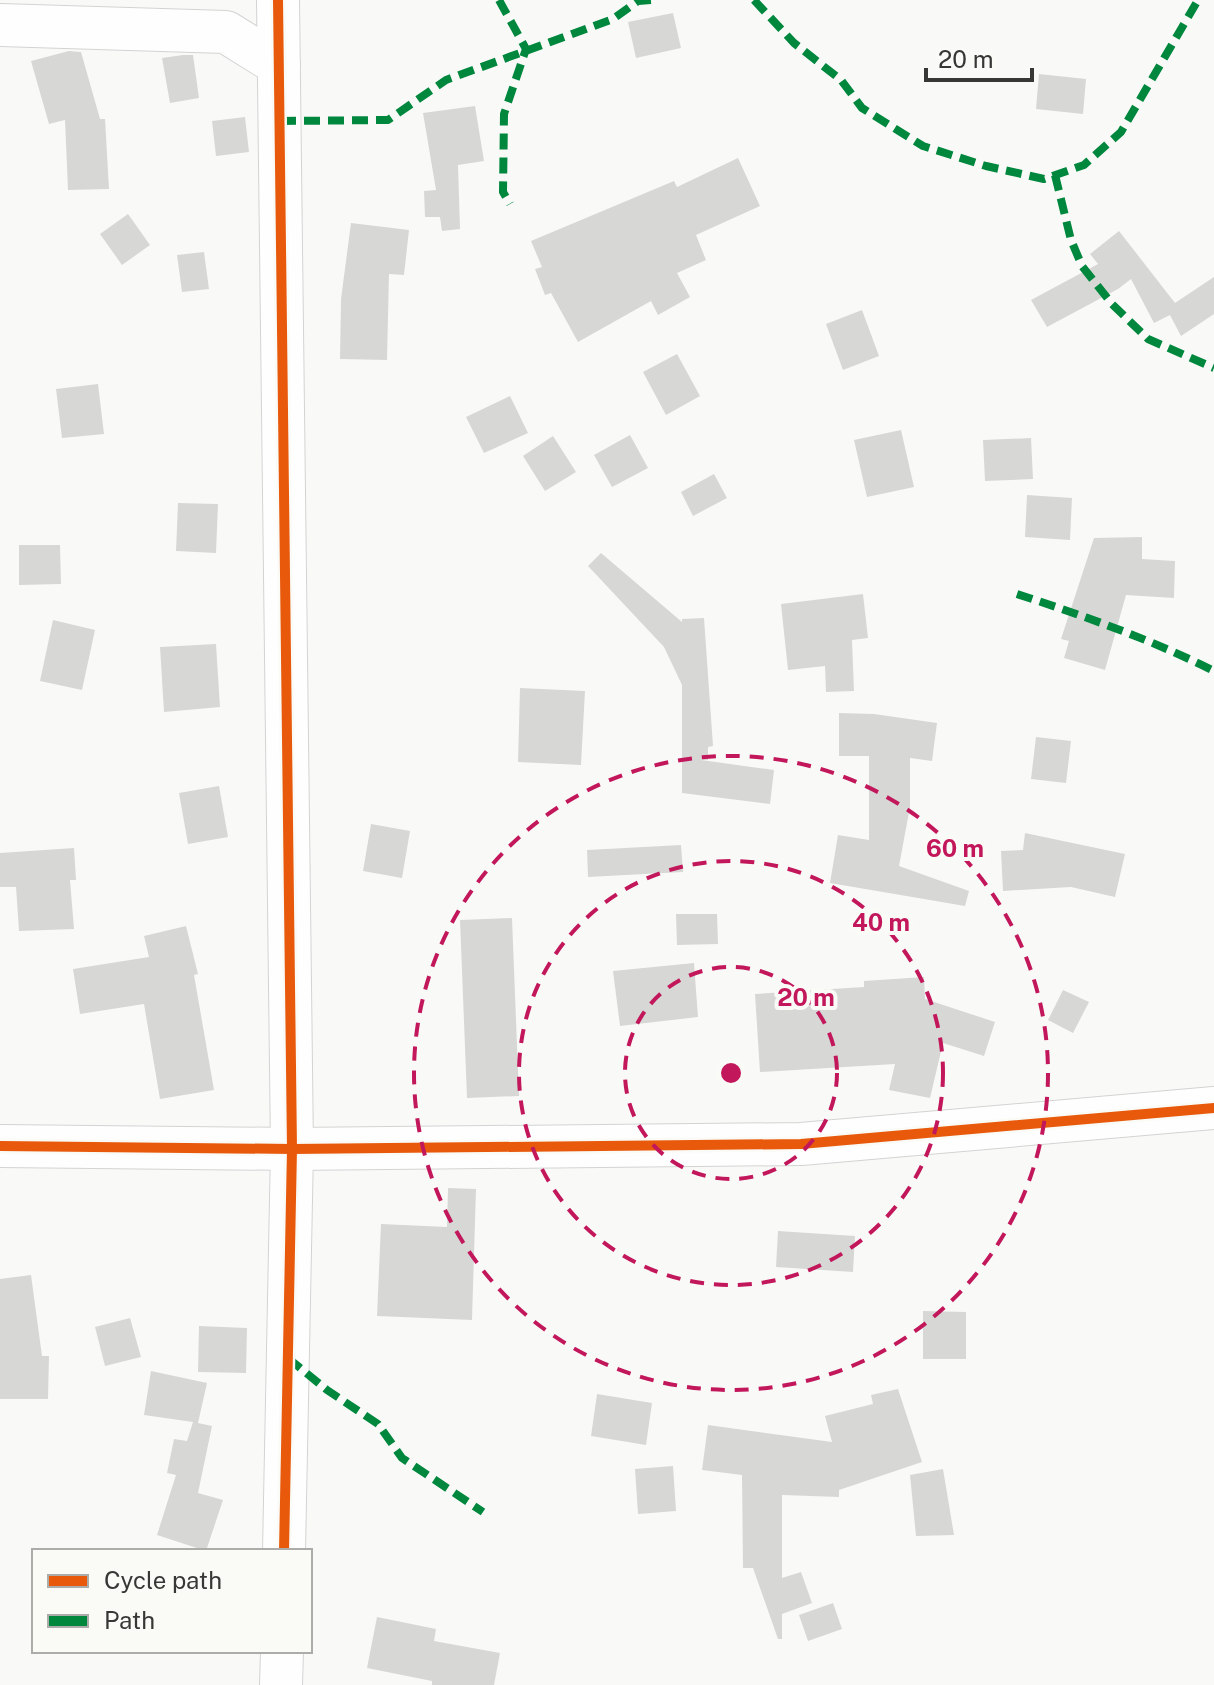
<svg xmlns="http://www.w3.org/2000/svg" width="1214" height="1685" font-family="'Public Sans',sans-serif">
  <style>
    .building { fill: #d7d8d6 }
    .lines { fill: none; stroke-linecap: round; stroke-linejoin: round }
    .street-casing { stroke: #d2d4d2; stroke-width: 44 }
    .street { stroke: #fefefe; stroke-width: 42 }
    .quiet { stroke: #00873e; stroke-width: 8; stroke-dasharray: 16 8; stroke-linecap: butt }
    .cycleway-casing { stroke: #fafbf7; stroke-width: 15 }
    .cycleway { stroke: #e8590c; stroke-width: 10 }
    .ring { fill: none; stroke: #c2185b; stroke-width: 4; stroke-dasharray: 14 10 }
    .centre { fill: #c2185b; stroke: #fafbf7; stroke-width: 4 }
    .ring-label { font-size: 24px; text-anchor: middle; font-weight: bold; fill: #c2185b; stroke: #fafbf7; stroke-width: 8; stroke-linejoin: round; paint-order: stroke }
  </style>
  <rect width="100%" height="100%" fill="#f9faf8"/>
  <!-- building -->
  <g class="building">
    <path d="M673 13 681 48 636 58 628 22Z"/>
    <path d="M69 51 81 52 100 119H105L109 189 68 190 65 120 49 124 31 61Z"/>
    <path d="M183 55H193L199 98 170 103 162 58Z"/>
    <path d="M1039 74 1086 79 1083 114 1036 109Z"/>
    <path d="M475 106 484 161 458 165 460 229 442 231 440 217H425L424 191 436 190 423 113Z"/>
    <path d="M245 117 249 152 216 156 212 121Z"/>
    <path d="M738 158 760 206 696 235 706 260 677 273 690 297 658 315 651 301 578 342 551 293 545 295 535 269 542 267 531 241 674 181 677 187Z"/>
    <path d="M128 214 150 245 122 265 100 234Z"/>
    <path d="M351 223 409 230 404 275 389 274 387 360 340 359 341 299Z"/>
    <path d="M1119 231 1175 303 1214 277V314L1181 336 1170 315 1154 323 1131 279 1118 289 1047 327 1031 300 1098 264 1090 254Z"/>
    <path d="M204 252 209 289 182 292 177 255Z"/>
    <path d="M862 310 879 356 843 370 826 324Z"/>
    <path d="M677 354 700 396 666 415 643 372Z"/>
    <path d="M98 384 104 434 62 438 56 389Z"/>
    <path d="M510 396 528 433 484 453 466 417Z"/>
    <path d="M901 430 914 487 867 497 854 440Z"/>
    <path d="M630 435 648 468 612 487 594 455Z"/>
    <path d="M553 436 576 472 545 491 523 456Z"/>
    <path d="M1031 438 1033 479 985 481 983 440Z"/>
    <path d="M714 474 727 498 693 516 681 492Z"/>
    <path d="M1027 495 1072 498 1070 540 1025 537Z"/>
    <path d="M178 503 218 504 216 553 176 551Z"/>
    <path d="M1142 537V559L1175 561 1174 598 1126 595 1105 670 1064 658 1069 641 1061 639 1094 538Z"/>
    <path d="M19 545H60L61 584 19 585Z"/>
    <path d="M601 553 682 622V619L704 618 713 746 708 747V760H701L774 770 770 804 682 793V685L664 647 588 566Z"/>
    <path d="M863 594 868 638 852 640 854 691 826 692 825 666 788 670 781 604Z"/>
    <path d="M53 620 95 630 82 690 40 681Z"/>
    <path d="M216 644 220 707 164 712 160 647Z"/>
    <path d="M520 688 585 691 581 765 518 762Z"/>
    <path d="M839 713 874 714 937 723 932 761 910 758V807L899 866 969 891 965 906 830 883 838 835 869 840V756H839Z"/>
    <path d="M1036 737 1071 741 1066 783 1031 779Z"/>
    <path d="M219 786 228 837 188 844 179 793Z"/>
    <path d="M371 824 410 831 402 878 363 871Z"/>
    <path d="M1025 833 1125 854 1115 897 1071 887 1003 891 1001 851 1023 850Z"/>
    <path d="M681 845 683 872 588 877 587 850Z"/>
    <path d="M74 848 76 880H70L74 929 19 931 16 887H0V853Z"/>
    <path d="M676 914H717L718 944 677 945Z"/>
    <path d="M512 918 519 1096 467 1098 460 920Z"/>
    <path d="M186 926 198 974 194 975 214 1090 160 1099 144 1004 80 1014 73 969 149 957 144 936Z"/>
    <path d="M694 963 698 1017 620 1026 613 971Z"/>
    <path d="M924 977 925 999 995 1022 984 1056 943 1043 930 1098 889 1090 895 1064 760 1072 755 994 864 987V981Z"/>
    <path d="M1063 990 1089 1002 1073 1033 1048 1020Z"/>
    <path d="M448 1188 476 1189 472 1320 377 1316 381 1224 447 1227Z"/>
    <path d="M778 1231 855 1236 853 1272 776 1267Z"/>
    <path d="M31 1275 42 1356H49L48 1399H0V1279Z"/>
    <path d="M923 1311 966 1312V1359H923Z"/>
    <path d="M130 1318 141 1357 105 1366 95 1327Z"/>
    <path d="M199 1326 247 1328 246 1373 198 1372Z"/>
    <path d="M151 1371 207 1383 198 1423 212 1426 198 1493 223 1500 206 1551 157 1535 176 1475 167 1473 174 1439 187 1441 193 1422 144 1415Z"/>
    <path d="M898 1389 922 1462 839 1490V1497L782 1495V1578L801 1572 812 1603 782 1614V1639H778L753 1568H743L742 1475 702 1470 708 1425 832 1442 825 1416 873 1404 871 1395Z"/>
    <path d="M597 1394 652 1403 646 1445 591 1436Z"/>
    <path d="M673 1466 676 1511 638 1514 635 1469Z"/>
    <path d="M943 1469 954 1535 916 1536 910 1475Z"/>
    <path d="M833 1603 842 1629 808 1641 799 1615Z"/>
    <path d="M377 1617 436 1629 434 1641 500 1653 494 1685H432V1681L367 1668Z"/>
  </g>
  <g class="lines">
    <defs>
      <g id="street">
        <path d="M278 0 292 1149 284 1551"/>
        <path d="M0 25 226 32 279 65"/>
        <path d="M0 1146 292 1149 801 1144 1214 1108"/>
        <path d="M281 1685 282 1651"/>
      </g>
    </defs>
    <!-- street casing -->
    <use href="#street" class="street-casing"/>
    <!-- street -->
    <use href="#street" class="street"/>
    <!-- quiet -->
    <g class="quiet">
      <path d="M499 0 526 49 504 114 503 192 510 204"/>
      <path d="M754 0 794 43 841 80 862 108 923 146 986 166 1044 179 1084 165 1121 132 1198 0"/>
      <path d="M280 121 388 120 446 80 613 19 638 1 651 0"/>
      <path d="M1055 175 1071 240 1082 266 1112 304 1148 339 1214 368"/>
      <path d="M1017 594C1084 616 1150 639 1214 671"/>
      <path d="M288 1358 327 1390 378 1424 402 1458 483 1512"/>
    </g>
    <defs>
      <g id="cycleway">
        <path d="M278 0 292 1149 284 1551"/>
        <path d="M0 1146 292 1149 801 1144 1214 1108"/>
      </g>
    </defs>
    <!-- cycleway casing -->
    <use href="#cycleway" class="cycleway-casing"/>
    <!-- cycleway -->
    <use href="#cycleway" class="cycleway"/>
  </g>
  <!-- distance rings -->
  <g class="ring">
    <circle cx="731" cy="1073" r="106"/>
    <circle cx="731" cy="1073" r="212"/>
    <circle cx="731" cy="1073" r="317"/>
  </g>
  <circle cx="731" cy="1073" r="12" class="centre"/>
  <g class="ring-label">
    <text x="955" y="857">60 m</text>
    <text x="881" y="931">40 m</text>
    <text x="806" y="1006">20 m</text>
  </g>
  <!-- legend -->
  <rect x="32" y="1549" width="280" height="104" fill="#fafbf7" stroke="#acadaa" stroke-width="2"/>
  <rect x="48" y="1575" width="40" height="12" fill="#e8590c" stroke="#acadaa" stroke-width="2"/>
  <text x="104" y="1589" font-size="24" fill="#373736">Cycle path</text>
  <rect x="48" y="1615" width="40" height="12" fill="#00873e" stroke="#acadaa" stroke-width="2"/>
  <text x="104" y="1629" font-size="24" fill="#373736">Path</text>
  <!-- scale -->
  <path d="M926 68v12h106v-12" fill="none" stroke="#373736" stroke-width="4"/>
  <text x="938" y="68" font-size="24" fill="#373736" stroke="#fafbf7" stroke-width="6" paint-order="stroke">20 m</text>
</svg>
